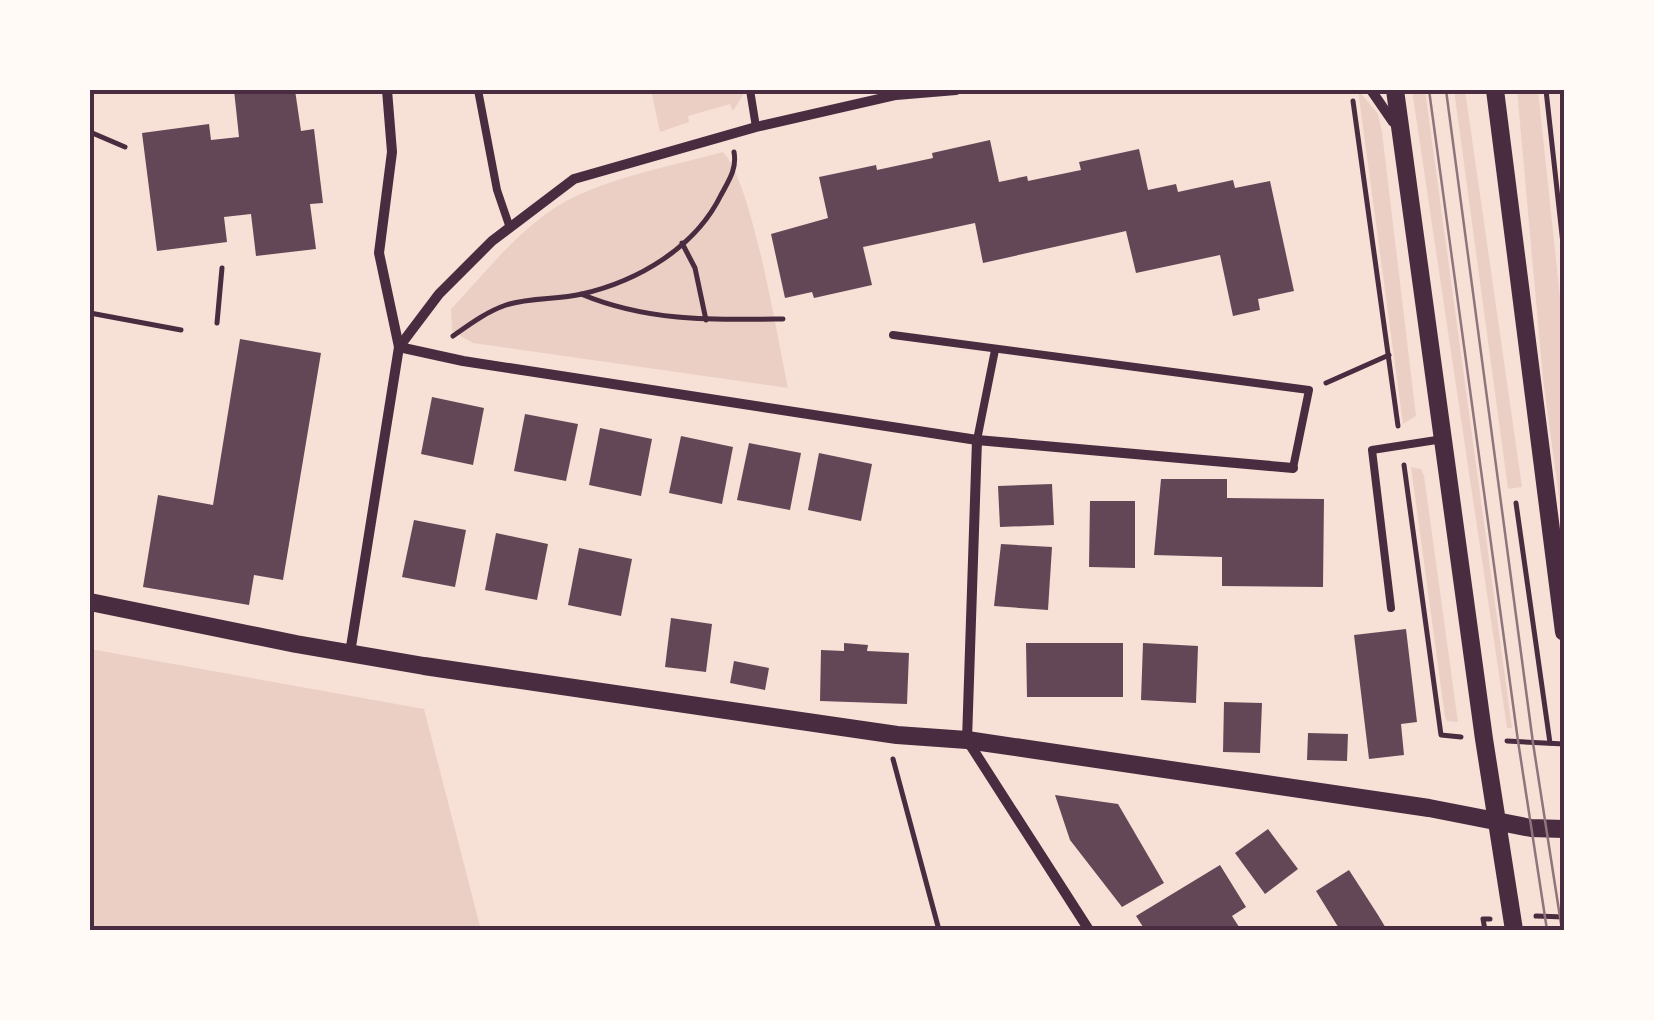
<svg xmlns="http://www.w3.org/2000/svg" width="1654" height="1020" font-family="Merriweather,serif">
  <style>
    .green { fill: #ebcfc5 }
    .building { fill: #644757 }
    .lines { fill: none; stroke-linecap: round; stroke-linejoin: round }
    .path { stroke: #4a2c40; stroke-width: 5 }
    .service { stroke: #4a2c40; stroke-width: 8 }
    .minor { stroke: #4a2c40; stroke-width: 10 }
    .tertiary { stroke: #4a2c40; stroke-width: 18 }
    .tram { stroke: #8f747c; stroke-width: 2.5 }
    .neatline { fill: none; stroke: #4a2c40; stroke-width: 4 }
  </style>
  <rect width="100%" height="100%" fill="#f7e1d7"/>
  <!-- green -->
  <g class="green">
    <path d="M651 90H746L733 111 730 104 688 116 689 122 660 132Z"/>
    <path d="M1358 90 1378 114 1382 132 1416 416 1403 424Z"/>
    <path d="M1412 90H1425L1512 728H1507Z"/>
    <path d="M1454 90H1465L1522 487 1508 489Z"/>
    <path d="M1517 90H1538L1564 335V535L1543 379Z"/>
    <path d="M723 152C752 181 778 341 788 388L473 343 452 331 451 309C488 270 525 220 576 196 622 175 675 165 723 152Z"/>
    <path d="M1411 467 1421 469 1424 476 1458 722 1447 721 1445 717Z"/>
    <path d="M90 649 424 709 481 930H90Z"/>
  </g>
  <!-- building -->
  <g class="building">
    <path d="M234 90H295L301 131 314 129 323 203 310 204 316 249 256 256 251 214 224 217 227 242 157 251 142 133 209 124 211 140 239 137Z"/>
    <path d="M990 140 999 182 1027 176 1028 181 1081 170 1079 162 1139 149 1148 190 1176 184 1178 192 1233 180 1235 188 1270 181 1294 291 1258 299 1260 310 1233 316 1220 255 1136 273 1126 231 983 263 975 223 863 247 872 285 814 298 812 292 785 298 771 234 828 218 819 177 876 165 877 170 933 158 932 153Z"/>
    <path d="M240 339 321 353 283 580 254 575 249 605 143 587 158 495 213 505Z"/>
    <path d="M432 397 484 408 473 465 421 454Z"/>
    <path d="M525 414 578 424 566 481 514 471Z"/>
    <path d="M600 428 652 439 641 496 589 485Z"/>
    <path d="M681 436 733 447 722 504 669 493Z"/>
    <path d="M749 443 801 453 790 510 737 500Z"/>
    <path d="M819 453 872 464 861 521 808 510Z"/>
    <path d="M1161 479H1227V498L1324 499 1323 587 1222 586V557L1154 555Z"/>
    <path d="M1052 484 1054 525 1000 527 998 486Z"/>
    <path d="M1090 501H1135V568L1089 567Z"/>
    <path d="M414 520 466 530 455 587 402 577Z"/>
    <path d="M496 533 548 544 537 600 485 590Z"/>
    <path d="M1001 544 1052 547 1048 610 994 606Z"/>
    <path d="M579 548 632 559 621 616 568 605Z"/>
    <path d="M671 618 712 624 706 672 665 667Z"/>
    <path d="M1406 629 1417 722 1401 724 1404 755 1369 759 1354 635Z"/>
    <path d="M844 643 868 645 867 651 909 653 907 704 820 701 821 650 844 651Z"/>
    <path d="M1026 643H1123V697H1027Z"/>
    <path d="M1143 643 1198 646 1196 703 1141 700Z"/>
    <path d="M734 661 769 668 765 690 730 683Z"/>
    <path d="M1224 702 1262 703 1260 753 1223 752Z"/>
    <path d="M1308 733 1348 734 1347 761 1307 760Z"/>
    <path d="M1055 795 1118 804 1164 883 1122 907 1070 840Z"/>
    <path d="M1268 829 1298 869 1265 894 1235 853Z"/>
    <path d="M1220 865 1246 907 1232 916 1241 930H1145L1136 916Z"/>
    <path d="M1349 870 1378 915 1387 930H1340L1316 891Z"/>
  </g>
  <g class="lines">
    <!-- path -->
    <g class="path">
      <path d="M1546 90 1564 253"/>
      <path d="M1353 101 1398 426"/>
      <path d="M90 132 125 147"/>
      <path d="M682 243 695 268 706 320"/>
      <path d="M581 294C648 322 713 320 783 319"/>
      <path d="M90 313 181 330"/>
      <path d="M217 323 222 268"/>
      <path d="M453 336C470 324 486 312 506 305 530 297 557 300 582 294 638 281 695 248 721 195 729 180 737 169 734 152"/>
      <path d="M1326 383 1389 355"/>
      <path d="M1404 465 1441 735 1461 737"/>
      <path d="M1516 503 1550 743"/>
      <path d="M1507 741 1564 744"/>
      <path d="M893 759 939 930"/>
      <path d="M1536 916 1564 917"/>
      <path d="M1485 930 1483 919H1490"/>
    </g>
    <!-- service -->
    <g class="service">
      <path d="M478 90 497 190 510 228"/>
      <path d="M750 90 756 127"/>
      <path d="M893 335 1309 390 1293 468"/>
      <path d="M977 440 995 350"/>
      <path d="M1391 608 1372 450 1443 439"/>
    </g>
    <!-- minor -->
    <g class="minor">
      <path d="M1371 90 1393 122"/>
      <path d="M399 347 463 361 977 440 1293 468"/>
      <path d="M399 347 439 294 492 241 574 179 756 127 896 95 956 90"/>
      <path d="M977 440 967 740 1089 930"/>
      <path d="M350 653 399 347 379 253 392 152 387 90"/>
    </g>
    <!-- tertiary -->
    <g class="tertiary">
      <path d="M1395 90 1484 739 1514 930"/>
      <path d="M1495 90 1564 632"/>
      <path d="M90 602 296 644 424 666 897 735 967 740 1429 808 1531 828 1564 829"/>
    </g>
    <!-- tram -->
    <g class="tram">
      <path d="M1429 90 1518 741 1547 930"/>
      <path d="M1446 90 1533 743 1562 930"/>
    </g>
  </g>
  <!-- border -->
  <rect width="1654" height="1020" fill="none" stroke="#fffaf5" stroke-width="185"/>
  <rect x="92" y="92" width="1470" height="836" class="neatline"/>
</svg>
